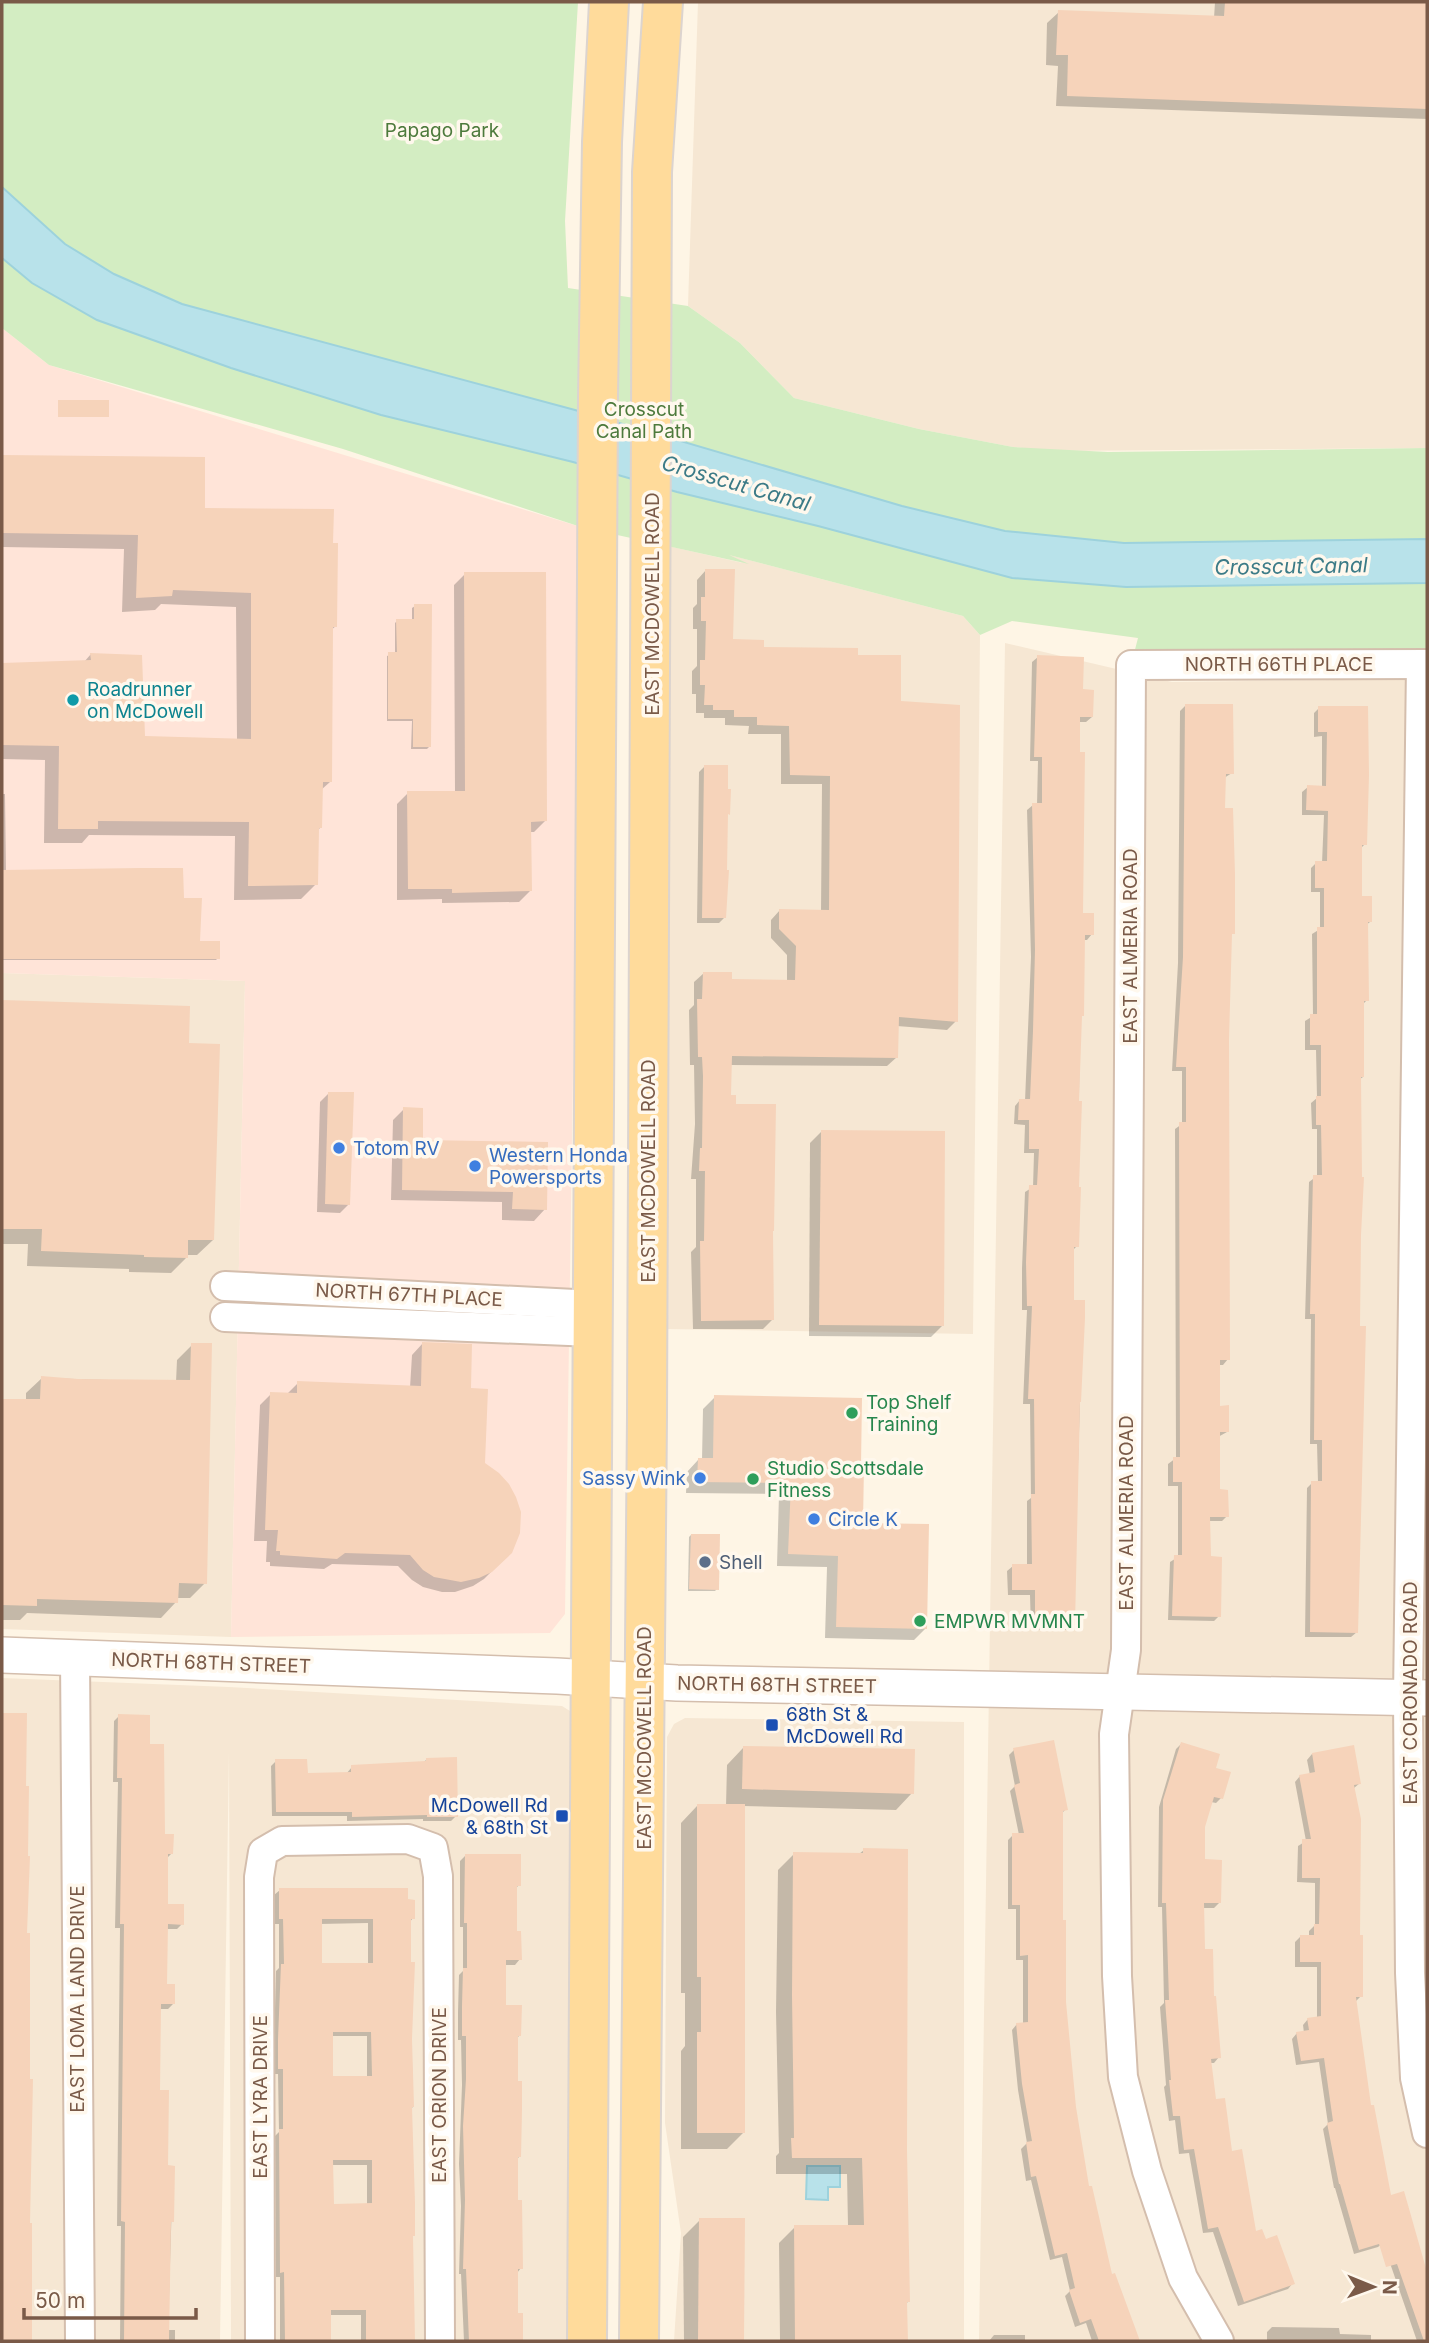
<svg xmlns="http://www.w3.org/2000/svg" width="1429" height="2343" font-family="Inter,sans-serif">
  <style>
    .residential { fill: #f6e7d3 }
    .commercial { fill: #ffe4d8 }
    .green { fill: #d3edc2 }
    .water { fill: #b8e2ea; stroke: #9dd2dc; stroke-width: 2 }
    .shadow { fill: #0003; fill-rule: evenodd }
    .building { fill: #f6d3ba; fill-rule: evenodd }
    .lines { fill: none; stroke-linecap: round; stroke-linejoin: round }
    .minor-casing { stroke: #d4bead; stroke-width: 32 }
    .tertiary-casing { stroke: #d4bead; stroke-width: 38 }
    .primary-casing { stroke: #dcd4cf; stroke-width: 42 }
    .minor { stroke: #fff; stroke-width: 28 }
    .tertiary { stroke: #fff; stroke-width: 35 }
    .primary { stroke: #ffdb9b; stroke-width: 38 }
    .culture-dot { fill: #0f9aa8; stroke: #fff8ed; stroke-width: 2.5 }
    .shop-dot { fill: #3f7fe0; stroke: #fff8ed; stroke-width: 2.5 }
    .leisure-dot { fill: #2e9e5b; stroke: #fff8ed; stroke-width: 2.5 }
    .service-dot { fill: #5c6f8a; stroke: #fff8ed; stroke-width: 2.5 }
    .transit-dot { fill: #1a4fb4; stroke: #fff8ed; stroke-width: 2.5 }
    .labels { text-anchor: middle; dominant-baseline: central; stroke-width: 7; stroke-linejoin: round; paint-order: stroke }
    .park-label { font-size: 19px; fill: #4d7a3c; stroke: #fff8ed }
    .street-label { font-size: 19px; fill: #7a5a48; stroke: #fff8ed }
    .culture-label { font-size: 19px; fill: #0d838f; stroke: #fff8ed; text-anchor: start }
    .shop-label { font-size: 19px; fill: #366cbe; stroke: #fff8ed; text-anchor: start }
    .leisure-label { font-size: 19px; fill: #27864d; stroke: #fff8ed; text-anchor: start }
    .service-label { font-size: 19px; fill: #4e5e75; stroke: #fff8ed; text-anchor: start }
    .transit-label { font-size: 19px; fill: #164399; stroke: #fff8ed; text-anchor: start }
    .water-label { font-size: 21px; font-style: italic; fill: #3c7b87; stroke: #fff8ed }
  </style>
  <rect width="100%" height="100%" fill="#fef5e5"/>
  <!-- residential -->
  <g class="residential">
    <path d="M698 2H1427V448L1050 451 1013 447 919 429 794 398 740 343 688 306Z"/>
    <path d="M668 546 743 563 722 553 963 616 980 635 973 1334 664 1329Z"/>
    <path d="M1005 643 1172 682 1427 679V2341H979Z"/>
    <path d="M2 973 245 981 231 1637 2 1629Z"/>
    <path d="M2 1678 229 1687 562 1706 570 1711 576 1722 570 2341H231L229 1751 220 2341H2Z"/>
    <path d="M685 1718 964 1722V2341H674L681 2233 665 2123 667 1737 674 1724Z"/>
  </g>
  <!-- commercial -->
  <path class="commercial" d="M2 328 49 365 581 527 565 1614 550 1633 231 1637 245 981 2 973Z"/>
  <!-- green -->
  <path class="green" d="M2 2H578L565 221 568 288 688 306 740 343 794 398 919 429 1013 447 1108 452 1427 448V664L1131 665 1138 638 1012 621 980 635 963 616 729 555 749 564 581 527 343 449 49 365 2 328Z"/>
  <!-- water -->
  <g class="water">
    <path d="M2 187 65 244 114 274 182 304 575 410 902 506 1005 531 1124 543 1427 539V583L1126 587 1012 578 818 526 677 492 573 462 381 415 231 368 97 320 32 283 2 258Z"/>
    <path d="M807 2166H840V2187H828V2200L806 2199Z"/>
  </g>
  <!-- shadow -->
  <g class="shadow">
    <path d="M1215 2H1427V119L1056 106 1058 66 1046 65 1047 23 1059 12 1214 18Z"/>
    <path d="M2 457 204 458 203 510 336 626 331 630 330 782 321 790V827L317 831 316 884 301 899 234 900 235 836 89 835 82 843H44L45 760 2 759V665L84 662 91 654 144 737 237 740 236 607 161 604 155 610 122 612 124 549 2 547Z"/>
    <path d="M706 570 731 641 762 649 856 656 899 703 956 1021 947 1030 897 1026V1057L887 1066 730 1065 729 1097 734 1106 773 1230 772 1320 763 1329H693L691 1252 696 1247V1179H691L695 1124 694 1065H690L689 1010 694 1005V982L704 973 730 981 787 982V955L771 938V920L780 910 821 911 822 784H781V734H748L749 726 725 725V718H704V713H696V694H692V671L697 666V629H693V608L697 604V580Z"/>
    <path d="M465 574 545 821 534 832H530V891L519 902 442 903V899L397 900V804L408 793H455L454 585Z"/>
    <path d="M415 606 429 747 427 749H411L412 721H387V656L395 653V623L397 621 412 620V608Z"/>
    <path d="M1038 657 1081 691 1092 717 1086 722H1079L1082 915 1092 934 1087 940H1083L1080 1018 1077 1246 1073 1250V1302L1080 1401 1073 1624 1068 1630H1031L1030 1595H1008L1007 1571 1013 1566H1027V1501L1031 1498 1030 1404H1023L1027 1310H1022V1268L1025 1192 1033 1187 1034 1153H1024L1025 1125 1014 1124 1015 1106 1020 1100 1025 1101 1031 957 1027 810 1033 805H1037L1038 761H1030L1032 662Z"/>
    <path d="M1186 705 1232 773 1224 778V810L1230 935 1227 1040 1228 1359 1223 1365H1218V1407L1227 1432 1218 1437 1219 1491 1227 1516 1222 1521H1208L1209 1558 1219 1616 1214 1621 1168 1620 1170 1562 1178 1557V1486H1168V1464L1176 1458 1175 1129 1182 1124V1071H1172L1178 963 1180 711Z"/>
    <path d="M1319 708 1365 844 1360 849V897L1370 922 1366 925 1367 1000 1362 1005 1363 1077 1360 1079 1357 1632 1351 1637H1305L1307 1488 1312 1483H1318L1317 1444H1310L1311 1319H1305L1309 1182 1317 1176V1129H1312L1311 1103 1317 1098 1316 1050H1305V1021L1313 1016 1312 934 1320 929V892H1311V868L1316 863H1322L1324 815H1302V792L1308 787H1322V736L1314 737V713Z"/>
    <path d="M705 766 728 814 726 816 724 918 719 923H697L699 772Z"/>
    <path d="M2 794H5L6 871 182 899 199 943 218 958 216 960H2Z"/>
    <path d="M2 1002 188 1007 187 1044 213 1240 197 1255H186V1258L171 1273 129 1272V1269L27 1266 28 1244H2Z"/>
    <path d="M329 1093 349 1204 340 1213 317 1212 320 1102Z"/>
    <path d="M404 1109 421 1142 545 1209 534 1221 502 1220V1202L391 1200 393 1120Z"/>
    <path d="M821 1132 942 1326 931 1337 809 1336 810 1143Z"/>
    <path d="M423 1343 469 1390 483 1464 506 1557 484 1579 473 1586 455 1592H442L423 1587 412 1580 398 1566 332 1564 324 1569 270 1566V1562H266L267 1541H254L260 1405 271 1394H287L298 1383 410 1388 412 1355Z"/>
    <path d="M192 1345 205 1583 190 1598H177L176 1602 161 1618 27 1613 20 1620H2V1400L26 1401V1393L42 1378 176 1382 177 1360Z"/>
    <path d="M715 1397 861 1525 926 1628 914 1640 825 1638 827 1567 777 1566 779 1494 686 1493 687 1472 698 1460H702L703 1409Z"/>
    <path d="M691 1535 717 1589 715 1591H688L689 1537Z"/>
    <path d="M2 1714 26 1715 25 1935 28 2225H30V2341H2Z"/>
    <path d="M119 1716 148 1745 164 1836 172 1853 167 1858 166 1906 182 1924 177 1929H166L165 1986 173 2004 168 2009H159L158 2091 166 2167H173L168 2330H175V2341H120L121 2226H117L120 1928H115L118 1782H113L114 1721Z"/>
    <path d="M1181 1744 1214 1769 1221 1798 1216 1803 1211 1802 1204 1827 1203 1861 1220 1902 1214 1908H1202L1203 1951 1213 1998 1219 2057 1214 2063H1209L1215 2101 1255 2234 1293 2283 1288 2289 1238 2306 1213 2232 1203 2233 1189 2153 1179 2154 1175 2120 1169 2121 1164 2087 1166 2085 1160 2007 1164 2003 1162 1907H1158L1159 1807 1176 1749Z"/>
    <path d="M743 1748 912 1793 896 1810 743 1806V2133L727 2149H681V2051L685 2046V1993H681V1823L697 1806H726L727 1765Z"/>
    <path d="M1014 1750 1066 1809 1061 1814 1064 2002 1074 2108 1088 2189 1111 2276 1137 2340 1136 2341H1092L1086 2323 1075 2327 1065 2296 1070 2291 1062 2257 1050 2260 1031 2180 1026 2181 1021 2149 1027 2143 1018 2090 1012 2030 1017 2024H1023V1960H1016V1909H1008V1840L1013 1835H1019L1010 1791 1015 1786 1009 1755Z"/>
    <path d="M1312 1754 1360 1783 1354 1788 1361 1996 1355 2002 1370 2107 1390 2197 1403 2193 1427 2278V2341H1417L1383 2243 1378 2247 1354 2254 1335 2188H1334L1323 2129 1328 2124 1319 2062 1296 2065 1292 2039 1297 2033H1304L1303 2025 1308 2019 1317 2018V1967H1295V1942L1300 1937H1309V1931L1315 1925V1883L1297 1882 1298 1846 1306 1841 1295 1782 1300 1776 1310 1775 1307 1760Z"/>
    <path d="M427 1759 456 1816 451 1821H423V1819L347 1821V1816H272L271 1766 276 1761 306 1775 346 1774 352 1767 423 1763Z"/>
    <path d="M864 1850 905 2150 908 2302 905 2304 906 2341H780L779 2243 795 2227 848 2226 847 2174H776V2156L779 2153 776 2012 778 1870 794 1854H859Z"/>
    <path d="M465 1856 519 1885 516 1888V1932L520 1959 515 1965H504V2007L520 2035 516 2039 519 2157 516 2160 521 2268 517 2273 516 2315H521V2341H464L461 2274H459L461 2206 459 2164 462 2085 461 2040H458V2012L459 1975 463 1971V1927H460V1861Z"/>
    <path d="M280 1890 407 1901 413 1918 409 1923 413 2107 410 2109 413 2341H361V2315H329V2341H280V2277H276L275 2136 279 2132 278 2074H274V2046L276 1971 279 1968V1924H274V1895ZM368 1923V1965H320V1924ZM331 2036H367V2077H332ZM332 2165H367V2205L332 2206Z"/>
    <path d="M700 2220H744V2341H684L683 2237Z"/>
    <path d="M1272 2327 1339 2328 1340 2334 1371 2335V2341H1267V2332Z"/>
    <path d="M994 2335H1025V2341H989Z"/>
  </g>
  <!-- building -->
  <g class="building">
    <path d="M1225 2H1427V109L1067 96 1068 55H1056L1058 10 1224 16Z"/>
    <rect x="58" y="400" width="51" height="17"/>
    <path d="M2 455 205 457V508L334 509 333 543H338L337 627H333L332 782H323L322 828H319L318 885 248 886 249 822 98 821V829H58L59 746 2 745V663L91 660 90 653 142 655 145 736 251 739V593L173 590 172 596 136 598 138 535 2 533Z"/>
    <path d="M705 569H735L733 639 764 640V647L858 648V655H901V701L960 705 958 1022 899 1017 898 1058 732 1056 731 1095H736V1104H776L774 1231H773L774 1320 701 1321 700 1241H704L705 1171H699L700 1148H702L703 1076 702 1057H698L697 999H702L703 972H732V979L795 980 796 946 779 929V909L829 910 830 776 790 775 789 726 757 725V717H734V710H713V705H704L705 685H700V660H705L706 621H701V597H705Z"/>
    <path d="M464 572H546L547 821 531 822 532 891 452 893V889H408L407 791H465Z"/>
    <path d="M414 604H432L431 747H413V719H388V652H397L396 619H414Z"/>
    <path d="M1037 655 1084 657 1083 689 1094 690 1093 717H1080V752H1085L1083 913H1094V935H1085L1084 1016H1082L1079 1101H1082L1079 1187H1081L1079 1247H1074V1300H1085V1318L1081 1402H1080L1075 1625H1035V1590H1012V1564H1032L1031 1494H1035L1034 1399H1028L1032 1306H1027L1026 1262 1029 1185H1037L1039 1149H1029V1120H1018L1019 1099H1030L1033 1031 1035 950 1032 803H1042V757H1034Z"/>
    <path d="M1185 704H1233L1234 774H1226L1225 808H1233L1235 874V934H1232L1229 1040 1230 1360H1220V1406L1229 1405V1432H1220V1489L1228 1490 1229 1517H1210L1211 1556 1222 1557 1221 1617 1172 1616 1174 1555H1182V1482H1173V1457H1180L1179 1122H1186V1067H1176L1183 957Z"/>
    <path d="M1318 706H1368L1369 775 1367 845H1362V896H1372V922H1368L1369 1001H1364V1077H1361L1362 1177H1364L1361 1235 1360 1326H1366L1358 1633 1310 1632 1311 1481H1322V1440H1314L1315 1314H1310L1313 1175H1322L1321 1125H1316V1096H1321V1045H1310V1014H1317V927H1324V888H1315V861H1327L1328 811 1306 810 1307 785 1326 786 1327 732H1318Z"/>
    <path d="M704 765H728V789H731L730 815 728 814 727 870H729L726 918H702Z"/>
    <path d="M140 868H183L184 898H202L200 941H220V959H2V870Z"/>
    <path d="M2 1000 190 1006 189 1043 220 1044 214 1240H188V1258L144 1257V1255L41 1251 42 1229H2Z"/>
    <path d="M328 1092H354L350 1205 325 1204Z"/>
    <path d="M403 1107 423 1108V1140L548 1142 547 1210 512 1209 513 1192 402 1190Z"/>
    <path d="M821 1130 945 1131 944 1326 819 1325Z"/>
    <path d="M422 1342 472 1344 471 1388 488 1389 485 1463 499 1473 509 1484 516 1497 521 1512 520 1533 512 1553 492 1572 479 1578 461 1582 434 1577 423 1570 410 1555 345 1553 337 1559 280 1555V1551H276L278 1530H265L270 1392 297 1393V1381L421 1386Z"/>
    <path d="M191 1343H212L207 1584 179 1583 178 1603 37 1599V1606L2 1605V1399H40L41 1376 78 1379 190 1380Z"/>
    <path d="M714 1395 862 1398 861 1465H864L863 1523 929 1524 927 1629 836 1627 838 1556 788 1554 791 1483 697 1482 698 1458H713Z"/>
    <path d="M691 1534H720L719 1590 689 1589Z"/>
    <path d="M2 1713H27L26 1786H29L28 1856H30L27 1933H30V2079H33L30 2223H32V2341H2Z"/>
    <path d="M118 1714 150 1715V1744H164L165 1834H174L173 1854H168V1904H184V1925L168 1924 167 1984H175V2004H161L160 2090H169L168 2165 175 2166 174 2222H171L169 2341H124L125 2222 121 2221 124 1924H120L122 1778H117Z"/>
    <path d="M1054 1740 1068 1810 1063 1811V1920H1066V2002L1076 2107 1089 2186H1092L1112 2274 1115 2273 1140 2341H1099L1091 2319 1080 2323 1069 2290 1075 2288 1067 2253 1055 2256 1036 2176 1031 2177 1026 2142 1032 2141 1022 2084 1016 2023 1028 2022V1955L1020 1956V1905H1012V1833H1024L1014 1785 1020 1783 1013 1748Z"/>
    <path d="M1181 1742 1220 1754 1216 1768 1231 1772 1223 1799 1214 1797 1205 1827V1859L1222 1860 1221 1903H1204L1205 1949H1213L1214 1996H1216L1221 2058 1211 2059 1216 2099 1225 2098 1232 2151 1242 2149 1256 2231 1262 2229 1266 2239 1277 2235 1295 2284 1244 2302 1218 2227 1208 2229 1194 2149 1184 2150 1180 2116H1173L1169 2080H1171L1165 2000H1169L1166 1903H1162L1163 1800Z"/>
    <path d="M1354 1745 1361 1784 1354 1785 1361 1819 1360 1935H1363V1997H1356L1371 2105H1374L1391 2195 1404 2191 1427 2272V2341H1424L1397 2264 1386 2267 1379 2244 1359 2250 1340 2184H1339L1327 2123 1333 2121 1324 2058 1301 2061 1296 2032 1309 2030 1307 2018 1321 2016V1962H1300V1935H1314V1924H1319L1320 1878H1302V1839H1311L1299 1775 1315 1772 1312 1753Z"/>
    <path d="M743 1746 915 1749 914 1794 742 1789Z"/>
    <path d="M457 1757 458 1817H427V1815L352 1817V1812H276L275 1759H307L308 1773 351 1772V1765L426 1761V1758Z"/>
    <path d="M697 1804H745V2133H697V2032H701V1977H697Z"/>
    <path d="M863 1848 908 1849 907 2150 910 2302H907L908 2341H795L794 2225H864L862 2158H792L791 2138H794L792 1995 793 1852 863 1853Z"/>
    <path d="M465 1854H521V1886H517V1931H521L522 1960H506V2005H522L521 2036H518V2081H522V2110L521 2157H518V2200H522L523 2269H518V2313H523V2341H469L466 2269H463L465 2200 463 2126 466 2079V2036H462V2006L463 1968H467V1923H464Z"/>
    <path d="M279 1888H408V1899L415 1900V1919H411V1962H415L412 2039 414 2107H412L415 2203V2236H413L415 2341H366V2310H331V2341H285L284 2272 280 2273 279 2129H283V2069H278V2039L281 1964H284L283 1919H279ZM322 1919H373V1963H322ZM333 2032H371L372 2076H333ZM333 2160H372V2203L334 2204Z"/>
    <path d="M699 2218H745L744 2341H698Z"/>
  </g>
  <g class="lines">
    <defs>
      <g id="minor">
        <path d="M1421 664 1408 1698 1410 1973 1415 2078 1427 2133"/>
        <path d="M225 1286 594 1305"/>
        <path d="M225 1317 593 1332"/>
        <path d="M75 1657 80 2341"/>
        <path d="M260 2341 259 1877 263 1852 282 1841 408 1839 433 1848 438 1876 440 2341"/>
        <path d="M1219 2341 1183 2278 1147 2171 1123 2077 1117 1976 1114 1734 1126 1650 1131 665 1427 664"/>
      </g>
      <path id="tertiary" d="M2 1655 557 1676 677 1683 1427 1698"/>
      <g id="primary">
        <path d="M587 2341 598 398 602 142 609 2"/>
        <path d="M639 2341 647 1416 652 172 663 2"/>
      </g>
    </defs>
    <!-- minor casing -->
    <use href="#minor" class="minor-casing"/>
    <!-- tertiary casing -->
    <use href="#tertiary" class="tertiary-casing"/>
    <!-- primary casing -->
    <use href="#primary" class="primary-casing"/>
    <!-- minor -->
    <use href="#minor" class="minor"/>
    <!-- tertiary -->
    <use href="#tertiary" class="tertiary"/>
    <!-- primary -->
    <use href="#primary" class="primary"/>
  </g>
  <!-- markers -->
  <circle class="culture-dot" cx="73" cy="700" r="7"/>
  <g class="shop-dot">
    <circle cx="339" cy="1148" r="7"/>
    <circle cx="475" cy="1166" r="7"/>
    <circle cx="700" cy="1478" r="7"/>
    <circle cx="814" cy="1519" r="7"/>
  </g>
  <g class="leisure-dot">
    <circle cx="852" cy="1413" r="7"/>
    <circle cx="753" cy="1479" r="7"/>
    <circle cx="920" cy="1621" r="7"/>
  </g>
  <circle class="service-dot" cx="705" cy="1562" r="7"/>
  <g class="transit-dot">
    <rect x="765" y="1718" width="14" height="14" rx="3.5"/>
    <rect x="555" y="1809" width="14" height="14" rx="3.5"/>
  </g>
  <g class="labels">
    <!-- park labels -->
    <g class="park-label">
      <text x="442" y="130">Papago Park</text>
      <text x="644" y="409">Crosscut<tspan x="644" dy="22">Canal Path</tspan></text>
    </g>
    <!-- street labels -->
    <g class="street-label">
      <text transform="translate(652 604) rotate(-90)">EAST MCDOWELL ROAD</text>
      <text x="1279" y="664">NORTH 66TH PLACE</text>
      <text transform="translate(1130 946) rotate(-90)">EAST ALMERIA ROAD</text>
      <text transform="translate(648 1171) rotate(-90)">EAST MCDOWELL ROAD</text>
      <text transform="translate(409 1295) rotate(3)">NORTH 67TH PLACE</text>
      <text transform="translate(1126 1513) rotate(-90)">EAST ALMERIA ROAD</text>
      <text transform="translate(211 1663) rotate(2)">NORTH 68TH STREET</text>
      <text transform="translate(777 1685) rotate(1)">NORTH 68TH STREET</text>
      <text transform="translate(1410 1693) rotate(-90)">EAST CORONADO ROAD</text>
      <text transform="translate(644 1738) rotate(-90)">EAST MCDOWELL ROAD</text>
      <text transform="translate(77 1999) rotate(-90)">EAST LOMA LAND DRIVE</text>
      <text transform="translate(439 2095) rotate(-90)">EAST ORION DRIVE</text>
      <text transform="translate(260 2097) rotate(-90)">EAST LYRA DRIVE</text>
    </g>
    <!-- culture labels -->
    <g class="culture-label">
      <text x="87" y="689">Roadrunner<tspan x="87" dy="22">on McDowell</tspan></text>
    </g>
    <!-- shop labels -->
    <g class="shop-label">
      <text x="353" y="1148">Totom RV</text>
      <text x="489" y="1155">Western Honda<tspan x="489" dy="22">Powersports</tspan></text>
      <text x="686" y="1478" text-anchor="end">Sassy Wink</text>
      <text x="828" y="1519">Circle K</text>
    </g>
    <!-- leisure labels -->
    <g class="leisure-label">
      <text x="866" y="1402">Top Shelf<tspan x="866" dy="22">Training</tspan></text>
      <text x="767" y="1468">Studio Scottsdale<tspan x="767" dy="22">Fitness</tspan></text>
      <text x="934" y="1621">EMPWR MVMNT</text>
    </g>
    <!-- service labels -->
    <g class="service-label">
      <text x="719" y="1562">Shell</text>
    </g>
    <!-- transit labels -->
    <g class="transit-label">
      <text x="786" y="1714">68th St &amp;<tspan x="786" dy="22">McDowell Rd</tspan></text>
      <text x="548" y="1805" text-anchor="end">McDowell Rd<tspan x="548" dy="22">&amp; 68th St</tspan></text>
    </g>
    <!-- water labels -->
    <g class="water-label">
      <text transform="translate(736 483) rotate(16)">Crosscut Canal</text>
      <text transform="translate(1291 566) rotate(-1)">Crosscut Canal</text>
    </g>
  </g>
  <!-- border -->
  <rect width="1429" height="2343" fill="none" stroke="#7a5a48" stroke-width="7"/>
  <!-- north arrow -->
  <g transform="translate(1373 2287) rotate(91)" stroke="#fff8ed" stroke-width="5" paint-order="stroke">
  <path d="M0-5L12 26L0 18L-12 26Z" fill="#7a5a48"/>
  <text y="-10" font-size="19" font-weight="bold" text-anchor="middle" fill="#7a5a48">N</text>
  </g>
  <!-- scale -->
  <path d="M24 2308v10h172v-10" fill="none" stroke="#7a5a48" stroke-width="3.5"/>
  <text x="35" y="2308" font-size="21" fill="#7a5a48" stroke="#fff8ed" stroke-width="5" paint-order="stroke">50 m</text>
</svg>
